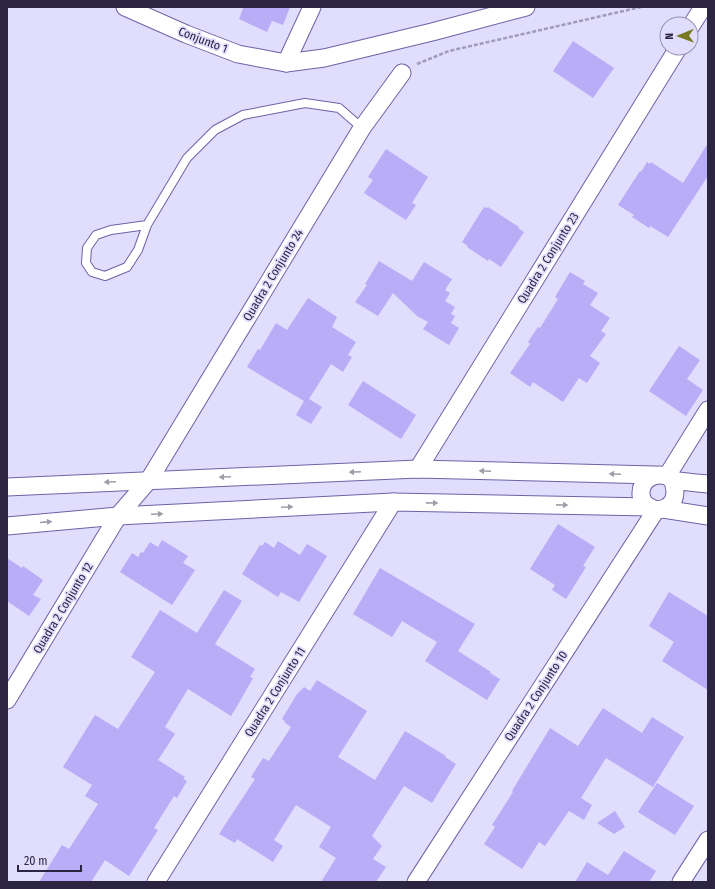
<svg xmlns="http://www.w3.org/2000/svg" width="715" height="889" font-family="'Fira Sans Condensed',sans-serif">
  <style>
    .building { fill: #b9adf8 }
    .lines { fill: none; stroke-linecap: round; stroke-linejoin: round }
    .lane-casing { stroke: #6f62a6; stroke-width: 10 }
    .street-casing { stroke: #6f62a6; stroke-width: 19 }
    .path { stroke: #a09bb9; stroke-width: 2.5; stroke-dasharray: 4 2; stroke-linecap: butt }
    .lane { stroke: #fff; stroke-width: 8 }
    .street { stroke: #fff; stroke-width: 17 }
    .oneway { fill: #a09daa }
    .labels { text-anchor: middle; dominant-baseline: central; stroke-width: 3.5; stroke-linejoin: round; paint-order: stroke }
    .street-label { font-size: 12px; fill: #2b2542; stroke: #e1ddfc }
  </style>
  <rect width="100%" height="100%" fill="#e1ddfc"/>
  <!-- building -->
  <g class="building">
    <path d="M240 7H290L283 25 272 21 267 32 239 19 243 8Z"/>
    <path d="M573 41 614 68 593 98 553 71Z"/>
    <path d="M708 143V176L668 237 650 226 649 228 632 217 634 215 618 205 640 171 641 172 647 162 650 164 651 162 683 183Z"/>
    <path d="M386 149 428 177 412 203 416 205 406 220 364 193 373 180 368 177Z"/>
    <path d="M484 207 487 208 488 207 519 227 518 228 524 232 501 267 489 259 488 261 467 247 468 246 462 242Z"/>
    <path d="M379 261 412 281 424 262 452 279 445 290 450 293 445 301 455 307 451 314 455 316 451 323 459 328 449 345 423 329 428 322 417 316 393 293 378 316 355 302 367 285 365 284Z"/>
    <path d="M570 272 585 281 583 284 598 293 590 305 610 318 601 331 606 334 590 356 600 363 587 383 579 378 563 402 533 382 530 387 510 373 530 344 528 342 538 327 540 328 558 299 555 297Z"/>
    <path d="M308 298 337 317 332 327 356 342 348 355 352 357 343 372 331 364 309 399 322 407 311 424 296 415 304 401 247 367 258 349 260 350 276 323 287 330Z"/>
    <path d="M679 346 700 360 687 379 703 390 686 416 649 391Z"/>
    <path d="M363 381 416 415 401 439 348 405Z"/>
    <path d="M558 524 595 547 583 566 586 567 566 599 552 590 555 585 530 569Z"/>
    <path d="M162 540 188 556 183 563 195 570 172 605 120 572 132 553 138 557 141 552 143 553 150 542 158 547Z"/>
    <path d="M278 541 300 555 307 544 327 556 299 602 281 592 278 597 242 574 260 545 262 546 265 542 274 548Z"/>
    <path d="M7 558 22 568 23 566 43 580 33 595 41 599 29 616 7 601Z"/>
    <path d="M380 568 475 624 458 651 491 672 490 673 500 679 487 700 425 661 437 642 402 621 392 637 353 614Z"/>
    <path d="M224 590 242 601 215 644 255 669 250 677 253 678 239 703 231 716 188 689 165 727 175 734 158 760 185 777 183 779 187 781 177 798 174 796 154 828 158 830 129 876 105 860 91 882H39L62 845 69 849 98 804 85 796 92 785 63 767 95 715 118 729 155 672 131 657 160 610 197 633Z"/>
    <path d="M669 592 708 616V690L662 661 674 642 649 626Z"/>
    <path d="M317 680 367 711 338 757 375 780 405 731 446 756 445 757 456 764 432 803 404 786 372 836 382 846 373 859 386 867 376 882H321L336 858 319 847 331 827 296 805 274 840 283 846 273 862 237 839 235 843 219 834 255 779 251 777 263 758 269 761 291 727 284 722 285 721 282 719 297 694 304 687 310 691Z"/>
    <path d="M603 708 642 733 652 717 684 737 653 787 606 758 581 798 592 805 584 820 569 811 545 846 539 842 522 869 484 844 495 827 492 825 513 792 512 791 550 728 578 746Z"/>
    <path d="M657 783 694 806 675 835 638 812Z"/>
    <path d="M615 811 625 827 614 834 597 823Z"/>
    <path d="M624 851 656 871 649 882H575L587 862 608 875Z"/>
  </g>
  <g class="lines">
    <defs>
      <path id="lane" d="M147 225 111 230 96 235 87 248 86 263 92 272 105 276 127 267 138 250 147 225 187 158 215 130 243 115 305 103 339 108 362 128"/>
      <g id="street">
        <path d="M125 7 186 34 238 54 286 63 324 58 432 32 526 7"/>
        <path d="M691 26 703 7"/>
        <path d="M286 63 312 7"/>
        <path d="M418 469 678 48"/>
        <path d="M667 476 708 410"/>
        <path d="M672 479C686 513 645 519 641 495 640 481 653 472 666 476 669 477 671 479 674 480 685 482 697 483 708 484"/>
        <path d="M7 487 418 469 654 475"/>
        <path d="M663 509 708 516"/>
        <path d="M7 526 118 516 393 502 650 507"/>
        <path d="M7 700 118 516 149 480 362 128 402 73"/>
        <path d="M156 882 393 502"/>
        <path d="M416 882 656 510"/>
        <path d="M681 882 708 840"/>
      </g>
    </defs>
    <!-- lane casing -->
    <use href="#lane" class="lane-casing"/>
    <!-- street casing -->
    <use href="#street" class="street-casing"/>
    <!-- path -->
    <path class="path" d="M417 64 449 51 641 7"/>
    <!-- lane -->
    <use href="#lane" class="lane"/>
    <!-- street -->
    <use href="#street" class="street"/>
  </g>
  <!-- one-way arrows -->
  <defs><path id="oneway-solid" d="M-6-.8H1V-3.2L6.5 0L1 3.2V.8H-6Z"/></defs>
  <g class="oneway">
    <use href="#oneway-solid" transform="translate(485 471) rotate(-178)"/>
    <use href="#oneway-solid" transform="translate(355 472) rotate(178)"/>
    <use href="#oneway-solid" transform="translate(615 474) rotate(-178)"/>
    <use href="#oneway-solid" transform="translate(225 477) rotate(178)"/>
    <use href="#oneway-solid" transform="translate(110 482) rotate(177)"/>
    <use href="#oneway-solid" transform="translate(432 503) rotate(1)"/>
    <use href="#oneway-solid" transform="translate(562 505) rotate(1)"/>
    <use href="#oneway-solid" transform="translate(287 507) rotate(-3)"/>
    <use href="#oneway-solid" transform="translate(157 514) rotate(-3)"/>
    <use href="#oneway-solid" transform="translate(46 522) rotate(-5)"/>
  </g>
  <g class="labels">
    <!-- street labels -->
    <g class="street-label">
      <text transform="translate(203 40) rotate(21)">Conjunto 1</text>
      <text transform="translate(548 258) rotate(-58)">Quadra 2 Conjunto 23</text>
      <text transform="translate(273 275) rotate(-59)">Quadra 2 Conjunto 24</text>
      <text transform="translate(63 608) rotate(-59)">Quadra 2 Conjunto 12</text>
      <text transform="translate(275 692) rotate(-58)">Quadra 2 Conjunto 11</text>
      <text transform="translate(536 696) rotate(-57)">Quadra 2 Conjunto 10</text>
    </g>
  </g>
  <!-- border -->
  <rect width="715" height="889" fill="none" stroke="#2b2542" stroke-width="16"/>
  <!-- north arrow -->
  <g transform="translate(679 36) rotate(269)"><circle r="19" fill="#e1ddfc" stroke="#9893b2"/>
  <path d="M0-3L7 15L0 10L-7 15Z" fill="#767921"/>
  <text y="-6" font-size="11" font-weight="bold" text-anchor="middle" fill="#2b2542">N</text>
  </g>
  <!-- scale -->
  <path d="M18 865v6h63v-6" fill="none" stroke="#2b2542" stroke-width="2"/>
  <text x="24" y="865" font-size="12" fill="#2b2542" stroke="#e1ddfc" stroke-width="3" paint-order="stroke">20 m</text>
</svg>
